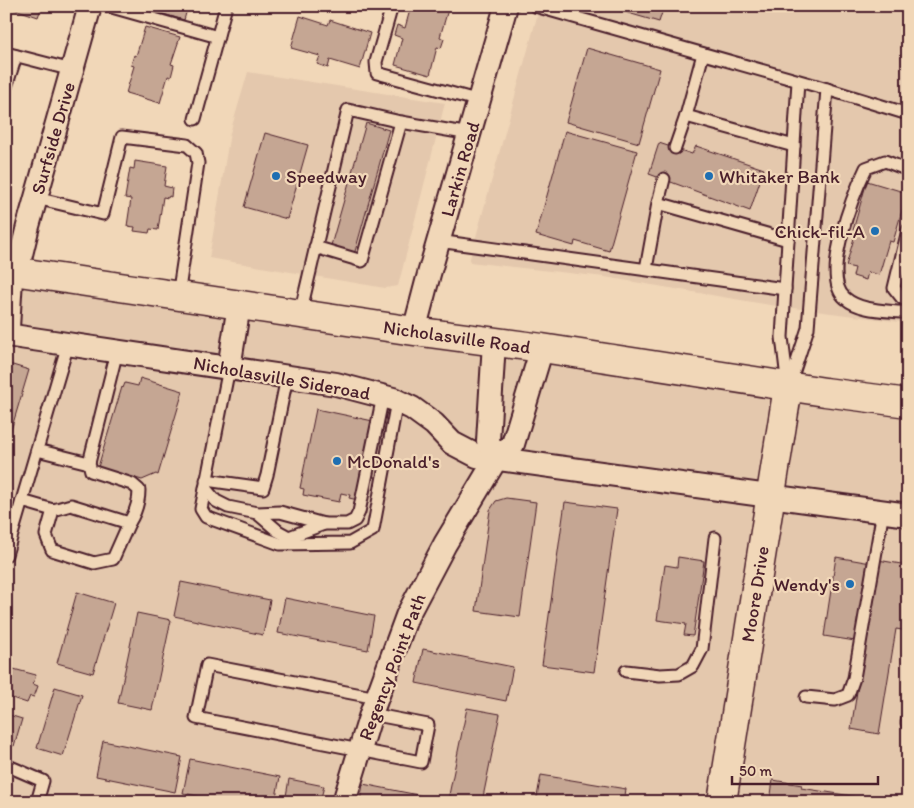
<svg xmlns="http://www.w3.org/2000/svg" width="914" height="808" font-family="Itim,sans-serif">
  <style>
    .built { fill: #e4c8ad }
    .building { fill: #c5a693; stroke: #4a1f2b }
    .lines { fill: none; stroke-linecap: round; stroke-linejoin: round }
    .service-casing { stroke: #4a1f2b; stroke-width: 15 }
    .minor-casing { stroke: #4a1f2b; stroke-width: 26 }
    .tertiary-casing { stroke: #4a1f2b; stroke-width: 31 }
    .primary-casing { stroke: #4a1f2b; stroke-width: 31 }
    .service { stroke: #f1d7b8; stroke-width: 11 }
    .minor { stroke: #f1d7b8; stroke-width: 22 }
    .tertiary { stroke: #f1d7b8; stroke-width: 28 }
    .primary { stroke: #f1d7b8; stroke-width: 28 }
    .poi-dot { fill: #1f6fb2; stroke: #f1d7b8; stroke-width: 2 }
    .labels { text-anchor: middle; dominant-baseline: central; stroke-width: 4.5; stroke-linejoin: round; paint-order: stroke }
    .street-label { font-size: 19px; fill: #4a1f2b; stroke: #f1d7b8 }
    .poi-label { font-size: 19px; fill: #4a1f2b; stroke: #f1d7b8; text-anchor: start }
  </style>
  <rect width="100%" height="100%" fill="#f1d7b8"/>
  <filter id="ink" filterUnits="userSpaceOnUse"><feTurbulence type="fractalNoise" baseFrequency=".02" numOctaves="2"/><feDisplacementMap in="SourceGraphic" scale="10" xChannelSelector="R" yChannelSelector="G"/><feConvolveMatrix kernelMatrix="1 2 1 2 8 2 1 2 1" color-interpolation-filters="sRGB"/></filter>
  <g filter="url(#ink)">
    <!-- built -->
    <g class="built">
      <path d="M540 6H908V323L770 305 605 277 469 262Z"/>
      <path d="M248 72 445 103 398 286 385 288 209 258 230 133Z"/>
      <path d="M6 270 908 403V802H6Z"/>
    </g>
    <!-- building -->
    <g class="building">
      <path d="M6 6H42L38 17Z"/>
      <path d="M151 6H188L184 20 150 10Z"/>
      <path d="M411 6H449L440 37 444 39 441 48 437 47 430 75 395 65 402 38 394 35 397 25 405 28Z"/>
      <path d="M604 6H664L659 22Z"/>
      <path d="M300 16 328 25 330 20 370 33 360 69 330 60 328 68 317 64 320 56 291 48Z"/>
      <path d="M145 27 180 37 171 64 174 65 171 77 168 76 160 103 126 93 134 66 131 65 134 55 136 56Z"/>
      <path d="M587 48 660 69 639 143 566 122Z"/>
      <path d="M366 123 389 130 354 255 330 249Z"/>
      <path d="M565 131 637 151 609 251 575 241 574 246 536 235Z"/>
      <path d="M265 133 308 145 287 219 244 207Z"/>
      <path d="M659 143 692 154 696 146 764 169 750 211 649 174Z"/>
      <path d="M135 161 167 166 164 186 172 188 171 197 169 196 168 198 163 197 158 230 150 229 149 233 134 231 135 227 127 226 131 199 125 198 130 168 134 169Z"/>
      <path d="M867 181 907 193 893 242 889 241 879 275 868 272 866 280 853 276 855 268 846 266 856 231 853 230Z"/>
      <path d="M6 363 29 370 6 447Z"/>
      <path d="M140 378 183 391 158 475 156 474 142 480 98 467 122 387 123 388 125 383 138 386Z"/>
      <path d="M316 409 373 421 358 500 349 498 350 495 341 493 339 502 303 495 304 489 300 488Z"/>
      <path d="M506 498 536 502 520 617 476 611 490 510 496 501Z"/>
      <path d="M565 502 617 509 594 672 542 665Z"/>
      <path d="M678 557 704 561 693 636 684 635 686 624 657 620 665 565 677 567Z"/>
      <path d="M836 557 871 563 864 606H860L855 641 824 636Z"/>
      <path d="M878 560 907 565 906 574H908V631L896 629 879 734 851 729Z"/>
      <path d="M181 582 270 600 263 635 174 616Z"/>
      <path d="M77 592 114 603 93 673 57 663Z"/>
      <path d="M285 598 374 616 368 650 278 633Z"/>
      <path d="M137 613 171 620 152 710 118 703Z"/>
      <path d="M423 649 513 667 506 701 416 683Z"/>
      <path d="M6 667 36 675 33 684 38 686 34 697 30 696 27 703 6 696Z"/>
      <path d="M55 687 82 695 63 756 37 748Z"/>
      <path d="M467 708 500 714 482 802H450L451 795H449Z"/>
      <path d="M6 714 22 719 14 746 6 744Z"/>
      <path d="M103 741 182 757 175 792 96 776Z"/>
      <path d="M190 759 280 777 275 802H225L183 793Z"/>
      <path d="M541 775 626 789 624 802H536Z"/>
      <path d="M289 779 324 786 320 802H285Z"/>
      <path d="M773 780 802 785 801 788 877 800 876 802H770Z"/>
      <path d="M363 784 443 800V802H360Z"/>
    </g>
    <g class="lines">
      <defs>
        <g id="service">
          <path d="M108 6 218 37"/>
          <path d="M392 6 376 62 377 73 480 101"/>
          <path d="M535 6 817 86 908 114"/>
          <path d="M6 53 72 70"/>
          <path d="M703 54 686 116 794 146"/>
          <path d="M6 87 16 56"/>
          <path d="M195 119 226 6"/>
          <path d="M675 148 686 116"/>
          <path d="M908 170 885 161 866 168C854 193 820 277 845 298 861 312 888 310 908 313"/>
          <path d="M36 198 103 214 122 137 187 145 196 153 198 163 178 296"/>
          <path d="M658 203 664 179"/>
          <path d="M908 230 894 288 902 298 908 299"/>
          <path d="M438 241 785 289"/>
          <path d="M315 247 362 261 401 122"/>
          <path d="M646 269 658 203 788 240"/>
          <path d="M300 314 348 110 401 122 470 134"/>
          <path d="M10 335 13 336 17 271"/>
          <path d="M229 368 201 509 206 517 280 544 350 543 373 530 397 401"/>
          <path d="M790 383 808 328 827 89"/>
          <path d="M788 387 782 337 798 81"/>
          <path d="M37 450 89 463 117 351"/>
          <path d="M89 463 91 471 132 484 139 490C139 503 136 512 129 523"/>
          <path d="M206 480 263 488 267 475 287 377"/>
          <path d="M205 488 216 501 228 507 257 513 278 531 289 537 324 524H347L355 520 359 512 383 396"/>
          <path d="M22 501 53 510 46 535 52 550 94 563 113 559 129 523 71 505 53 510"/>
          <path d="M257 513 280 512 324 524"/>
          <path d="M6 555 68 344"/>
          <path d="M626 671 660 675 679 674 693 666 702 649 715 538"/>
          <path d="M806 697 835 700 848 695 854 678 883 511"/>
          <path d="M371 714 428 725 421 762 196 718 207 665 377 698"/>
          <path d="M907 723 908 718"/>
          <path d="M6 765 43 781 37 802"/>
        </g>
        <g id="minor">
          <path d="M17 271 28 226 90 6"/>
          <path d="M414 331 429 274 506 6"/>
          <path d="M13 336 336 384 393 399 412 408 434 424 452 443 477 456 908 515"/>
          <path d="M494 342 488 441 496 459 513 444 542 348"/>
          <path d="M229 368 239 305"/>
          <path d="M344 802 371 714 407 616 445 544 496 459"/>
        </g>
        <path id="tertiary" d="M722 802 788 387"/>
        <path id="primary" d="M6 270 414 331 542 348 825 392 908 403"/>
      </defs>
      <!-- service casing -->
      <use href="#service" class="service-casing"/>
      <!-- minor casing -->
      <use href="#minor" class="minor-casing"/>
      <!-- tertiary casing -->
      <use href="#tertiary" class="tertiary-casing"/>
      <!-- primary casing -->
      <use href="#primary" class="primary-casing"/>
      <!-- service -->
      <use href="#service" class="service"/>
      <!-- minor -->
      <use href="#minor" class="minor"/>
      <!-- tertiary -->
      <use href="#tertiary" class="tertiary"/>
      <!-- primary -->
      <use href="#primary" class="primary"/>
    </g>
  </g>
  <!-- markers -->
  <g class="poi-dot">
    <circle cx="276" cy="176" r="5"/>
    <circle cx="709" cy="176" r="5"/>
    <circle cx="875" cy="231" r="5"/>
    <circle cx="337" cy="461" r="5"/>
    <circle cx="850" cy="584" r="5"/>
  </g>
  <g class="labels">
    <!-- street labels -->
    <g class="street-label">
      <text transform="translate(53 138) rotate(-74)">Surfside Drive</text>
      <text transform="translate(460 169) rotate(-74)">Larkin Road</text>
      <text transform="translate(457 337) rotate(8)">Nicholasville Road</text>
      <text transform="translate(282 378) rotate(10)">Nicholasville Sideroad</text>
      <text transform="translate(755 594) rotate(-81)">Moore Drive</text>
      <text transform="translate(392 667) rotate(-69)">Regency Point Path</text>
    </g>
    <!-- poi labels -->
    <g class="poi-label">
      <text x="286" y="176">Speedway</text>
      <text x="719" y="176">Whitaker Bank</text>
      <text x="865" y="231" text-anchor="end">Chick-fil-A</text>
      <text x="347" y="461">McDonald's</text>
      <text x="840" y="584" text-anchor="end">Wendy's</text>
    </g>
  </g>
  <!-- margin -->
  <rect width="914" height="808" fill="none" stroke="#f1d7b8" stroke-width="25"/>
  <rect x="12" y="12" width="889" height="783" fill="none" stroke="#4a1f2b" stroke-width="2" filter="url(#ink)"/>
  <!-- scale -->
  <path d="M732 776v8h146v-8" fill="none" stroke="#4a1f2b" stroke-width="2.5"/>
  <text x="739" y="776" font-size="15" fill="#4a1f2b" stroke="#f1d7b8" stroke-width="4" paint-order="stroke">50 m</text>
</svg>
